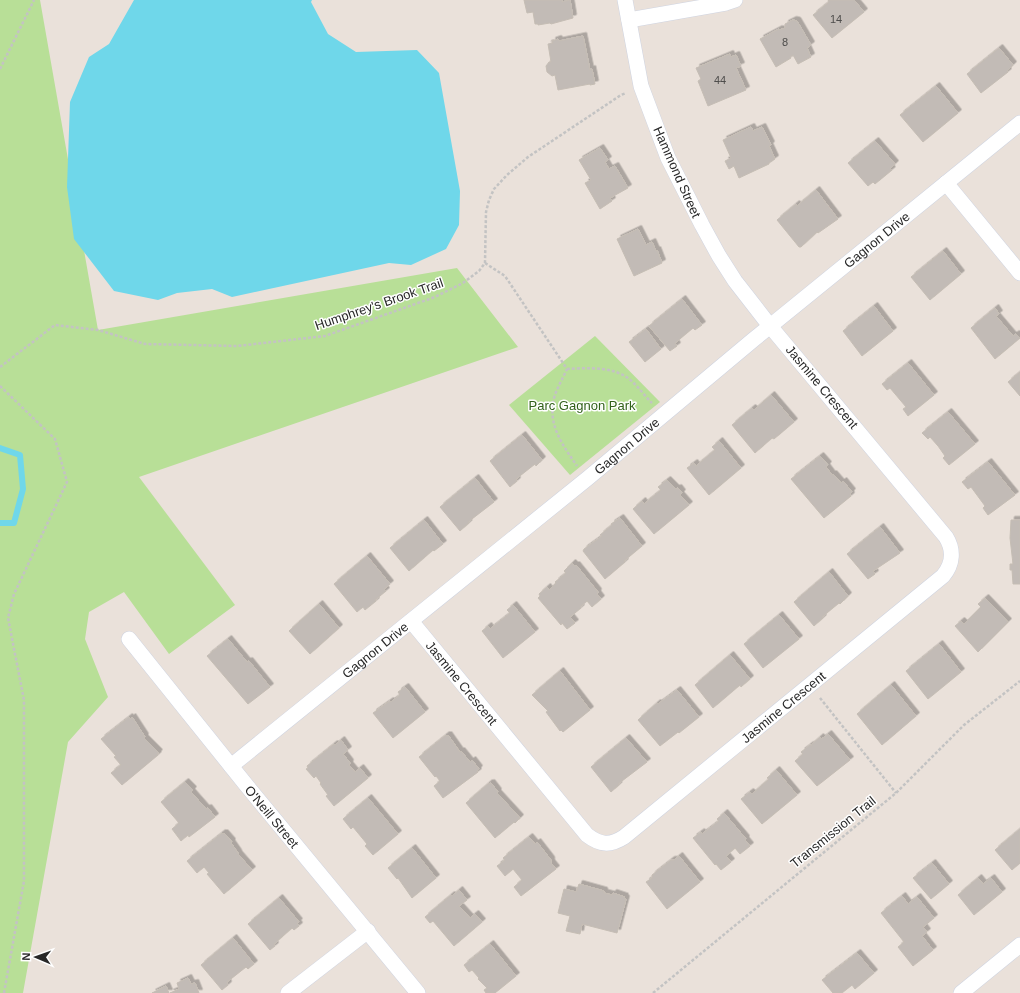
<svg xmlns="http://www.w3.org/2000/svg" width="1020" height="993" font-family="Helvetica,sans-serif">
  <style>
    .green { fill: #b8df97 }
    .water { fill: #6fd7ea }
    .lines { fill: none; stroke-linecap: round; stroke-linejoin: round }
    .stream { stroke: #6fd7ea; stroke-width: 6 }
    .building { fill: #c2bbb6; stroke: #c5bdb4; filter: url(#shadow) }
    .street-casing { stroke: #cfd4e1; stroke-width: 16 }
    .path { stroke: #c3c3c3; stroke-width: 2.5; stroke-dasharray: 3 2; stroke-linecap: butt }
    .street { stroke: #fff; stroke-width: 15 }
    .labels { text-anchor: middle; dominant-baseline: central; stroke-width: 3; stroke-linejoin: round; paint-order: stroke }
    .number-label { font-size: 11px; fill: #4e4d4c }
    .street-label { font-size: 13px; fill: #282828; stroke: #fff }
    .park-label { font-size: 13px; fill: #32611b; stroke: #fff }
  </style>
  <defs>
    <filter id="shadow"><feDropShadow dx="3.5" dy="-3.5" stdDeviation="0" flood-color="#0004"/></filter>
  </defs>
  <rect width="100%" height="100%" fill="#eae1da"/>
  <!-- green -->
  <g class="green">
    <path d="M0 0H40L98 330 457 268 518 347 139 477 235 605 169 654 124 592 89 612 85 639 108 697 68 742 23 993H0Z"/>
    <path d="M595 336 660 402 570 475 509 405Z"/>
  </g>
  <!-- water -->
  <path class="water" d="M134 0H312L311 2 328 34 356 52 417 50 439 73 460 191 459 225 446 249 411 265 389 263 232 297 212 289 177 293 158 300 114 291 74 239 67 187 70 102 89 57 109 44Z"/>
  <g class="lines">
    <!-- stream -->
    <path class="stream" d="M0 448 20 455 23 489 14 523H0"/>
  </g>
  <!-- building -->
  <g class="building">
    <path d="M524 0H562V2L570 0 573 18 551 24 550 23 538 25V24H535L533 12 527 13Z"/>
    <path d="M828 0H854L864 12 832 38 813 15 829 2Z"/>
    <path d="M793 20 797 21 811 45 807 48 811 57 798 64 793 55 790 57 791 58 776 67 760 39 779 29V30L785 28V24Z"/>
    <path d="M583 36 590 70 592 69 595 84 590 85V84L558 90 555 75 552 76 547 72 546 66 549 62H551L548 44 553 43 552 41 558 39 559 41Z"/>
    <path d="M999 48 1013 65 1007 71 1008 72 981 93 967 74Z"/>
    <path d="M730 54 731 57 736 55 741 66 736 68 746 90 708 106 698 81 701 79 696 68Z"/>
    <path d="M936 86 958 113 923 142 900 115Z"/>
    <path d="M751 127 753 131 762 127 771 145 769 146 775 159 769 163V164L739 178 734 166 729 169 725 161 731 158 723 140Z"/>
    <path d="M875 141 895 164 890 169 892 170 875 184 873 182 868 186 848 163Z"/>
    <path d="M600 148 608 160 605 162 609 169 615 166 628 188 610 198 612 201 600 209 585 183 591 180 579 160Z"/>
    <path d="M816 190 838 219 818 233 817 232 801 247H799L777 220 796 204 797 206Z"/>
    <path d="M638 229 646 245 652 242 656 251 657 250 662 263 634 276 617 239Z"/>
    <path d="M943 251 961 274 930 300 911 277Z"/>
    <path d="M682 299 702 325 695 330 693 328 675 343 677 346 670 351 649 326Z"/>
    <path d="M874 306 893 331 862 356 843 331Z"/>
    <path d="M995 308 999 314 996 316 1013 336 1016 334 1020 338 995 359 971 328Z"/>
    <path d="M646 329 661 349 645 362 629 342Z"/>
    <path d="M908 363 934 395 908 416 903 409 906 407 890 388 887 390 882 384Z"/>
    <path d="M1020 372V396L1008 382Z"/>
    <path d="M771 395 794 422 774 439 772 438 755 453 732 425 752 408 754 410Z"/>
    <path d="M948 412 975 444 949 465 943 458 945 456 938 446 930 437 928 439 922 433Z"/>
    <path d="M522 435 542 460 536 466 535 464 516 479 517 481 510 487 490 461Z"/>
    <path d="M719 441 741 468 709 495 687 468 694 463 696 466 715 450 712 447Z"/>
    <path d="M820 456 828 465 826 467 832 475 833 474 841 483 843 481 852 492 850 494 851 496 824 518 791 479Z"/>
    <path d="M988 462 1015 495 988 515 983 508 985 506 971 487 968 489 962 482Z"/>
    <path d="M475 478 494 502 468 522 469 523 460 531 440 507Z"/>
    <path d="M667 480 676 489 678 488 682 493 680 495 689 505 654 534 633 509 642 501 644 504 661 490 658 487Z"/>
    <path d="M620 518 642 546 624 561 625 562 605 579 583 551 584 549 602 536 600 535 612 525 611 524Z"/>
    <path d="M424 520 443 544 434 551 433 550 409 571 390 548Z"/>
    <path d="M1011 520H1020V584H1013L1012 570H1010V564H1013L1010 538Z"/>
    <path d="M880 527 900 553 873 571 875 574 868 579 847 554Z"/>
    <path d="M367 556 390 584 384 589 386 591 375 600 376 601 365 610 363 607 357 612 334 584Z"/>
    <path d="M572 563 575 566 576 565 598 592 597 594 601 599 592 607 587 601 580 607 581 608 570 617 575 623 567 629 562 623 561 625 538 598 540 596 539 594 547 587 549 590 556 583 555 582 566 573 564 571Z"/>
    <path d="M829 572 848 596 840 604 839 603 822 617 823 618 814 626 794 602Z"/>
    <path d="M985 598 1008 622 978 652 955 626 961 621 964 624 981 607 978 604Z"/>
    <path d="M319 604 339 628 310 654 289 631Z"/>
    <path d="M513 605 535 632 503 658 482 631 488 626 490 629 510 613 507 610Z"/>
    <path d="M779 615 799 639 763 668 744 644Z"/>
    <path d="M228 639 247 662 249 661 270 687 248 704 207 656Z"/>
    <path d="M939 644 961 672 928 699 906 671Z"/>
    <path d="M730 655 750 679 741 687 740 685 713 708 695 685Z"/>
    <path d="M560 671 590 710 563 732 561 730 560 731 546 712 548 711 532 695Z"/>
    <path d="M891 685 916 716 882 745 857 714Z"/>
    <path d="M405 687 425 712 393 738 373 713 390 701 391 702 400 695 398 692Z"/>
    <path d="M677 690 699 717 679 733 678 732 660 746 638 720 657 703 658 704Z"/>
    <path d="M129 717 130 719 132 717 145 737 144 738 159 753 157 754 158 755 122 785 111 773 121 765 114 757 116 756 101 739Z"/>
    <path d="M828 734 850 760 817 786 795 761 802 755 803 754 801 752 810 745 812 746 811 745 820 737 821 739 823 738Z"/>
    <path d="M446 735 447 736 448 735 460 752 461 751 470 762 472 760 479 769 477 771 478 772 443 798 434 786 440 781 436 776 435 777 419 757Z"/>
    <path d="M626 738 647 762 618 784 619 785 611 792 591 767Z"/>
    <path d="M341 740 348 750 343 754 350 763 349 765 355 772 360 768 368 778 334 806 326 796 328 795 320 784 321 783 316 776 314 778 306 769 308 768 307 766 334 744 335 745Z"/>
    <path d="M776 770 797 795 762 824 741 799 750 792 752 794 769 779 767 778Z"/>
    <path d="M185 782 193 790 191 792 206 809 208 808 215 817 189 837 188 835 181 841 172 829 179 823 161 802Z"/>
    <path d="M489 783V784L491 783 498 792 497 793 520 818 515 823 514 822 495 838 466 803Z"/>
    <path d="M368 798 398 834 373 855 365 846 367 844 353 827 351 829 343 819Z"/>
    <path d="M724 813 746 839 745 840 750 846 740 854 735 848 726 856 731 862 721 870 716 864 715 865 693 838 701 832 702 834 719 821 717 819Z"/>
    <path d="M1020 829V863L1012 870 995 850Z"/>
    <path d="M222 833 223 834 224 833 232 842 231 843 238 853V854L252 870 224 894 207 874 209 873 204 867 197 873 187 861Z"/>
    <path d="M529 837 535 844 537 842 551 860V863L556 869 521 896 514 887 522 880 513 869 505 876 497 866 505 860 503 858Z"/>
    <path d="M412 848 436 878 412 898 398 878 397 879 388 868Z"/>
    <path d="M679 856 700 882 667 909 646 882 652 878V875L671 860H674Z"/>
    <path d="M932 863 949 884 931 899 913 878Z"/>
    <path d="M978 878 983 884 991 878 1002 892 974 915 958 895Z"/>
    <path d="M579 884 604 891V893L612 895 613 893 625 897 624 898 626 899 617 933 582 924 580 934 566 931 570 916 558 913 564 889 576 892Z"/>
    <path d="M459 890 467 900 459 906 470 918 475 914 482 922 454 946 433 921 430 923 425 917 451 895 452 896Z"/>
    <path d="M902 896 908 904 917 897 934 918 923 927 927 932 922 936 933 950 913 966 898 947 904 942 881 913Z"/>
    <path d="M279 898 299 922 297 923 299 926 294 930 292 928 274 944 275 946 270 950 248 924Z"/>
    <path d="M233 938 254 964 248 969 246 967 227 982 228 985 222 990 201 965Z"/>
    <path d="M490 944 516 976 495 993H486L484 990 487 988 478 979 479 978 472 970 469 972 464 965Z"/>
    <path d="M857 953 874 973 855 989 852 985 842 993H833L822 980Z"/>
    <path d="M188 978 191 984 195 983 199 993H170L179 989 177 983Z"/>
    <path d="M166 986 169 993H152Z"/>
  </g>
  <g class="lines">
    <defs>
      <g id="street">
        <path d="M629 20 726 3 735 0"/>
        <path d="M946 183 1020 273"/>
        <path id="s1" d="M411 621 587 835C600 845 610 846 624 837L943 576C953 564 954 550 946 537L770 326 735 281 719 256 702 225 668 158 641 86 625 0"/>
        <path id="s2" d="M129 639 247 786 418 993"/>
        <path id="s3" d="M231 766 588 478 753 340 1020 123"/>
        <path d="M288 993 368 931"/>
        <path d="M961 993 1020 945"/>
      </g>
    </defs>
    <!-- street casing -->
    <use href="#street" class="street-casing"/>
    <!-- path -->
    <g class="path">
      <path d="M0 69 34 0"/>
      <path d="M485 263 505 276 567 369C563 378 558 386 555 395 546 423 562 444 577 466"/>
      <path d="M0 367 55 325 98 330 145 344 237 346 325 336 435 297 463 283 479 271 485 263 486 212 489 200 494 189 507 175 528 157 621 95 626 93"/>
      <path d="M567 369C586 368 611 366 628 378 637 385 644 395 652 403"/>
      <path d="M0 386 55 439 67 482 14 594 8 618 24 700V881L4 993"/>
      <path d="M820 698 896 793"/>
      <path d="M653 993 896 793 964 725 1020 681"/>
    </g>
    <!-- street -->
    <use href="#street" class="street"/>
  </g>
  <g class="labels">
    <!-- number labels -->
    <g class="number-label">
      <text x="836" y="19">14</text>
      <text x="785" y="42">8</text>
      <text x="720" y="80">44</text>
    </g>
    <!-- street labels -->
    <g class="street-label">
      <text transform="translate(677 172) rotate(66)">Hammond Street</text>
      <text stroke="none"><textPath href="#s3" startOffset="833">Gagnon Drive</textPath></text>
      <text transform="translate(379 304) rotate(-19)">Humphrey's Brook Trail</text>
      <text transform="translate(822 387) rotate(50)">Jasmine Crescent</text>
      <text stroke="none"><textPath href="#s3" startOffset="509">Gagnon Drive</textPath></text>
      <text stroke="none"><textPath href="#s3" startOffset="185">Gagnon Drive</textPath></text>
      <text stroke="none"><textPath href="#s1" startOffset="80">Jasmine Crescent</textPath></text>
      <text stroke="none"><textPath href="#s1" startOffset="523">Jasmine Crescent</textPath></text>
      <text stroke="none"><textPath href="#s2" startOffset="228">O'Neill Street</textPath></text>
      <text transform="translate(833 832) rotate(-39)">Transmission Trail</text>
    </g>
    <!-- park labels -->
    <g class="park-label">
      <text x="582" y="405">Parc Gagnon Park</text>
    </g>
  </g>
  <!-- north arrow -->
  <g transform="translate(36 957) rotate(272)" stroke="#ffffff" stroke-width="3" paint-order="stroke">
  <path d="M0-3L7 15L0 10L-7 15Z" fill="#282828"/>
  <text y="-6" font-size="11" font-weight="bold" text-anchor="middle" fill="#282828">N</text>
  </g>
</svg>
